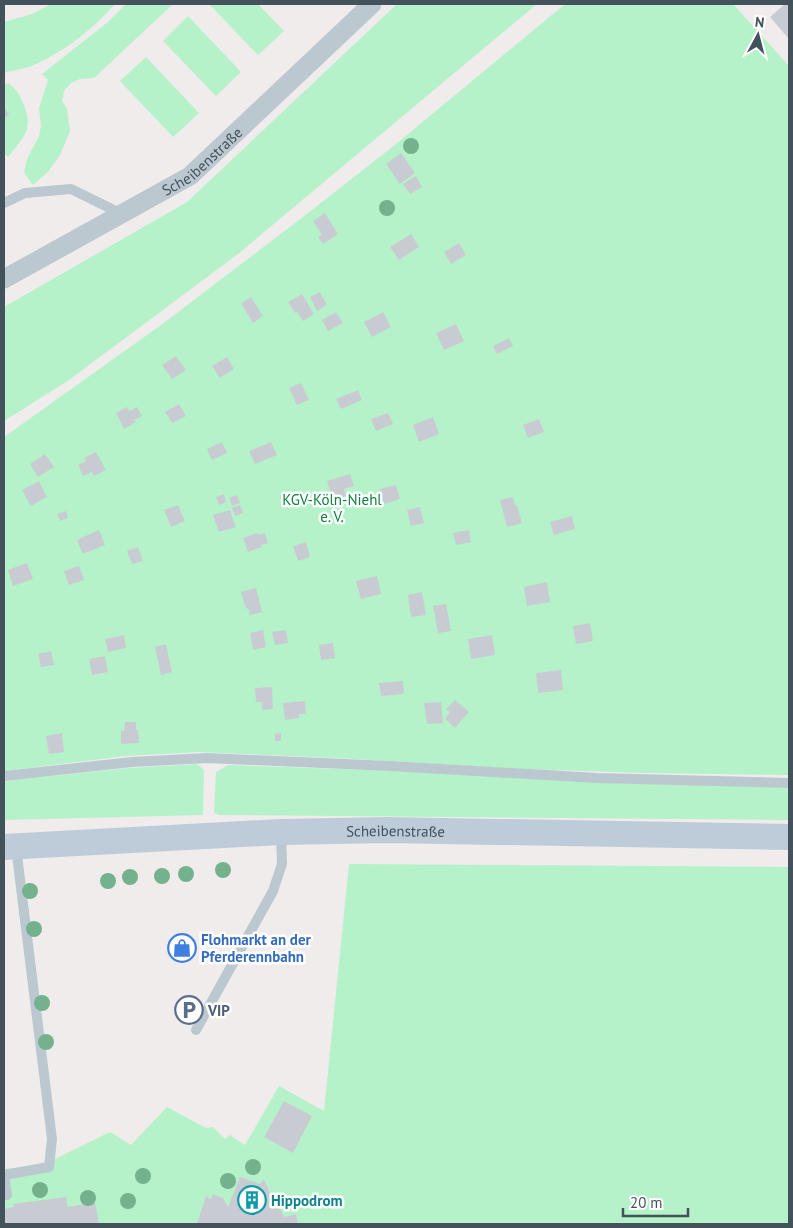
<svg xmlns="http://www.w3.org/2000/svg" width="793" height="1228" font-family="'PT Sans',sans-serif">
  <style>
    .green { fill: #b5f2c9 }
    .building { fill: #c8ccd2 }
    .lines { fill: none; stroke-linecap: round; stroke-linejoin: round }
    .lane { stroke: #bbc8d0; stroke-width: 10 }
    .street { stroke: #bbc8d0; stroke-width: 19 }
    .secondary { stroke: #bdccd8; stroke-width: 26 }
    .tree { fill: #74b28d }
    .labels { text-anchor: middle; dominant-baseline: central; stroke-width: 5; stroke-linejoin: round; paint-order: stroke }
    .street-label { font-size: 15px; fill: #43525b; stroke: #fff }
    .park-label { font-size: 15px; fill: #0f8240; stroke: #fff }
    .shop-label { font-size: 15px; font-weight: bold; fill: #366cbe; stroke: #fff; text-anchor: start }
    .service-label { font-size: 15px; font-weight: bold; fill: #4e5e75; stroke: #fff; text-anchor: start }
    .culture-label { font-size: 15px; font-weight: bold; fill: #0d838f; stroke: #fff; text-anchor: start }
  </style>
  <rect width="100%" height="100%" fill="#f0ecec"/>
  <!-- green -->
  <g class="green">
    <path d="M51 4H115C93 29 65 51 34 65 25 69 14 70 4 73V22L32 14Z"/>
    <path d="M126 4H173L94 78 80 79 71 83 64 91 62 101 67 109 70 131 60 155 48 172 33 185 24 173 27 159 39 136 41 126 39 108 48 80 42 74 108 22Z"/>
    <path d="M209 4H258L284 31 258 55Z"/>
    <path d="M397 4H537L238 254 69 380 4 421V307L187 202Z"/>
    <path d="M565 4H733L789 66V775L644 773 520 769 356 759 199 752 126 756 4 771V437L161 325 303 217 396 144Z"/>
    <path d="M188 16 241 72 216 96 163 41Z"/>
    <path d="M146 57 199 113 173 137 120 81Z"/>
    <path d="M8 83C17 89 20 96 24 105 34 130 23 138 8 157L4 153V85Z"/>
    <path d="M197 764 204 770 203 815 4 820V781L129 768Z"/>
    <path d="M229 765 789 785V820L219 815 214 813 216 772Z"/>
    <path d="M349 864 789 867V1224H4V1169L43 1165 110 1132 131 1145 167 1107 206 1128 213 1127 225 1139 230 1135 245 1145 279 1086 324 1111Z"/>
  </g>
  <!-- building -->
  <g class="building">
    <path d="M785 4H789V39L770 17Z"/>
    <path d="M4 108 9 114 4 119Z"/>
    <path d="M401 153 415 173 400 184 386 164Z"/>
    <path d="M416 176 422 187 410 194 403 184Z"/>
    <path d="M325 213 338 234 323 244 318 237 322 235 313 221Z"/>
    <path d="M411 234 419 247 399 260 390 247Z"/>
    <path d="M459 243 466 255 451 264 444 252Z"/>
    <path d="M320 292 327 305 317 311 310 297Z"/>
    <path d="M302 294 314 314 303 321 297 312 295 313 288 302Z"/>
    <path d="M251 297 263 316 253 323 241 303Z"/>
    <path d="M336 312 343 323 328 331 322 320Z"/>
    <path d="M383 312 391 327 372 337 364 322Z"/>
    <path d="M456 324 464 341 444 350 436 333Z"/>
    <path d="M509 338 513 346 497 354 493 346Z"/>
    <path d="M176 356 186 370 172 379 162 365Z"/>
    <path d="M227 357 234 369 220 378 212 366Z"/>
    <path d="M301 383 309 400 297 405 289 388Z"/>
    <path d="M358 390 362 400 341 409 336 399Z"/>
    <path d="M179 404 186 416 172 423 165 412Z"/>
    <path d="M127 407 129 411 137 407 142 416 134 420 136 422 124 429 116 413Z"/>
    <path d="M388 413 393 424 376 431 371 419Z"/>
    <path d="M433 417 439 434 419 442 413 425Z"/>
    <path d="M539 419 544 432 528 438 523 425Z"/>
    <path d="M222 442 227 453 212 460 207 449Z"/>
    <path d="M271 442 277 455 255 464 249 451Z"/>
    <path d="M96 452 106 470 94 476 92 472 83 476 78 465 86 461 84 458Z"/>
    <path d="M45 454 54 467 38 477 30 464Z"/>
    <path d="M350 474 354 486 344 489 346 496 333 500 327 481Z"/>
    <path d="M39 481 47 497 31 506 22 490Z"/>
    <path d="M396 485 400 499 384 504 380 489Z"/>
    <path d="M224 494 226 502 219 505 216 497Z"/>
    <path d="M237 495 240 503 232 506 229 498Z"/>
    <path d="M513 497 515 506 517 505 522 523 507 527 500 500Z"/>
    <path d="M178 505 185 521 171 527 164 510Z"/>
    <path d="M240 505 243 513 235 516 232 508Z"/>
    <path d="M420 507 424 523 411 526 407 510Z"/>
    <path d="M230 510 236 527 219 532 213 515Z"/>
    <path d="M66 511 68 518 60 521 57 514Z"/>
    <path d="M572 516 575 529 554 535 550 522Z"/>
    <path d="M99 530 105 545 83 554 77 540Z"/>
    <path d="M469 530 471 542 456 545 453 533Z"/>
    <path d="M257 533 258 535 265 533 268 543 261 545 262 547 248 552 243 538Z"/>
    <path d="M306 542 310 557 298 561 293 546Z"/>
    <path d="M138 547 143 561 132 564 127 551Z"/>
    <path d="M27 563 33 579 13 586 8 570Z"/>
    <path d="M79 566 84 580 69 585 64 571Z"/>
    <path d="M377 576 381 594 361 599 356 581Z"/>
    <path d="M547 582 550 602 527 606 524 587Z"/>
    <path d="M256 588 262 612 250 615 248 608 246 609 241 592Z"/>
    <path d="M422 592 426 615 411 617 408 595Z"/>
    <path d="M446 604 451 631 438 633 433 606Z"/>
    <path d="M590 623 593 641 576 644 573 626Z"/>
    <path d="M263 630 266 647 253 650 250 633Z"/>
    <path d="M286 630 288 643 275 645 272 632Z"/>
    <path d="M124 635 126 648 108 652 105 639Z"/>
    <path d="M492 635 495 655 471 659 468 639Z"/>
    <path d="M333 643 335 658 321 660 319 645Z"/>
    <path d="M166 644 172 672 161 675 155 647Z"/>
    <path d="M51 651 54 665 41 667 38 654Z"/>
    <path d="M105 656 108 672 92 675 89 659Z"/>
    <path d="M561 670 563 690 538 693 536 673Z"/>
    <path d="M403 681 404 694 381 696 379 683Z"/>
    <path d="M272 687 273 709 262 710V702H256L255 688Z"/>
    <path d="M455 700 469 712 455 728 445 719 450 712 446 709Z"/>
    <path d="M305 701 306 714H299V718L285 720 283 703Z"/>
    <path d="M441 702 443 723 427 724 424 703Z"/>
    <path d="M125 722H136V730H138L139 743 121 744V731H124Z"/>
    <path d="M62 733 64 752 49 754 46 736Z"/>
    <path d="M281 733V741H275V734Z"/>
    <path d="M284 1101 312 1116 293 1153 264 1137Z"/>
    <path d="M240 1177 260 1184 264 1179 274 1202 277 1201 284 1217 296 1214 298 1224H197L206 1196 211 1199 213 1194 223 1198 228 1207Z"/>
    <path d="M66 1197 68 1207 95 1202 99 1224H4V1209L14 1207 13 1204Z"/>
  </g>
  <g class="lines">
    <!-- lane -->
    <g class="lane">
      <path d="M4 203 25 193 71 189 122 214"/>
      <path d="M4 776 132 762 207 758 390 766 597 778 789 783"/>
      <path d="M196 1030 273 891 282 864 281 833"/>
      <path d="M4 1175 49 1167 52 1139 16 847"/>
      <path d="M4 1175 7 1195"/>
    </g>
    <!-- street -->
    <path class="street" id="s1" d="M4 279 190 176 372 4"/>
    <!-- secondary -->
    <path class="secondary" id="s2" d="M4 847 281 832 387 830 789 837"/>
  </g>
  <!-- trees -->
  <g class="tree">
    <circle cx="411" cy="146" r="8"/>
    <circle cx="387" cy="208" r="8"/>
    <circle cx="223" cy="870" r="8"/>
    <circle cx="186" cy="874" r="8"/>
    <circle cx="162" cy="876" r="8"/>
    <circle cx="130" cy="877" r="8"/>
    <circle cx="108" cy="881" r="8"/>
    <circle cx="30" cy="891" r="8"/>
    <circle cx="34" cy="929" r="8"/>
    <circle cx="42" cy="1003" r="8"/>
    <circle cx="46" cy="1042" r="8"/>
    <circle cx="253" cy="1167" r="8"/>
    <circle cx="143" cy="1176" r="8"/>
    <circle cx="228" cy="1181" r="8"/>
    <circle cx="40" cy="1190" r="8"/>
    <circle cx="88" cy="1198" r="8"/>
    <circle cx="128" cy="1201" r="8"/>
  </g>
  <!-- icons -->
  <defs>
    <symbol id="shop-ring" viewBox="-11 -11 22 22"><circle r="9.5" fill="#fff" stroke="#3f7fe0" stroke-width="1.5"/><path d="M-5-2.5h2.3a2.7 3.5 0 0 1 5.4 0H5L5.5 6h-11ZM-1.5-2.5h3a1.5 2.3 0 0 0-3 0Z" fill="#3f7fe0"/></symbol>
    <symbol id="parking-ring" viewBox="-11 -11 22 22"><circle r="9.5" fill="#fff" stroke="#5c6f8a" stroke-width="1.5"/><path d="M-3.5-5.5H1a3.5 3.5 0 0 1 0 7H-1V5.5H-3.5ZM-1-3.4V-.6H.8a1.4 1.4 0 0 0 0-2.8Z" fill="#5c6f8a"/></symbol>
    <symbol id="building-ring" viewBox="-11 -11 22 22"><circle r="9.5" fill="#fff" stroke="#0f9aa8" stroke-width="1.5"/><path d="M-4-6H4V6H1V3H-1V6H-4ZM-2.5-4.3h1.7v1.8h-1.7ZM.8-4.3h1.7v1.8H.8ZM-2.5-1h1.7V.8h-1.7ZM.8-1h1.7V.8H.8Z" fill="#0f9aa8"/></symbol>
  </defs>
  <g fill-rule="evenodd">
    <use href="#shop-ring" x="166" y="932" width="32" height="32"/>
    <use href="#parking-ring" x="173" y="994" width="32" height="32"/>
    <use href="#building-ring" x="236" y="1184" width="32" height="32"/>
  </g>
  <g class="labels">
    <!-- street labels -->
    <g class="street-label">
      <text stroke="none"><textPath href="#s1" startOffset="231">Scheibenstraße</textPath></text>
      <text stroke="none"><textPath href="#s2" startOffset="392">Scheibenstraße</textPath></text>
    </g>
    <!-- park labels -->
    <g class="park-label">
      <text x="332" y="499">KGV-Köln-Niehl<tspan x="332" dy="17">e. V.</tspan></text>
    </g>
    <!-- shop labels -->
    <g class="shop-label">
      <text x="201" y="939">Flohmarkt an der<tspan x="201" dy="17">Pferderennbahn</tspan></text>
    </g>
    <!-- service labels -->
    <g class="service-label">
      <text x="208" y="1010">VIP</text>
    </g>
    <!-- culture labels -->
    <g class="culture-label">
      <text x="271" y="1200">Hippodrom</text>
    </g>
  </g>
  <!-- border -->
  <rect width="793" height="1228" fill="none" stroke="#43525b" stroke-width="10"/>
  <!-- north arrow -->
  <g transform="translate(758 35) rotate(7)" stroke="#ffffff" stroke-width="4" paint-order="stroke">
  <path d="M0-4L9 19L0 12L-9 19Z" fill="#43525b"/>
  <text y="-8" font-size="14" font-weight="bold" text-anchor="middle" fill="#43525b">N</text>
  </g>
  <!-- scale -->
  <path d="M623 1208v8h65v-8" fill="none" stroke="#43525b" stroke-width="2.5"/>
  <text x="630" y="1208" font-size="15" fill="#43525b" stroke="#ffffff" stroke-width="4" paint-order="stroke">20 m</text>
</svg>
